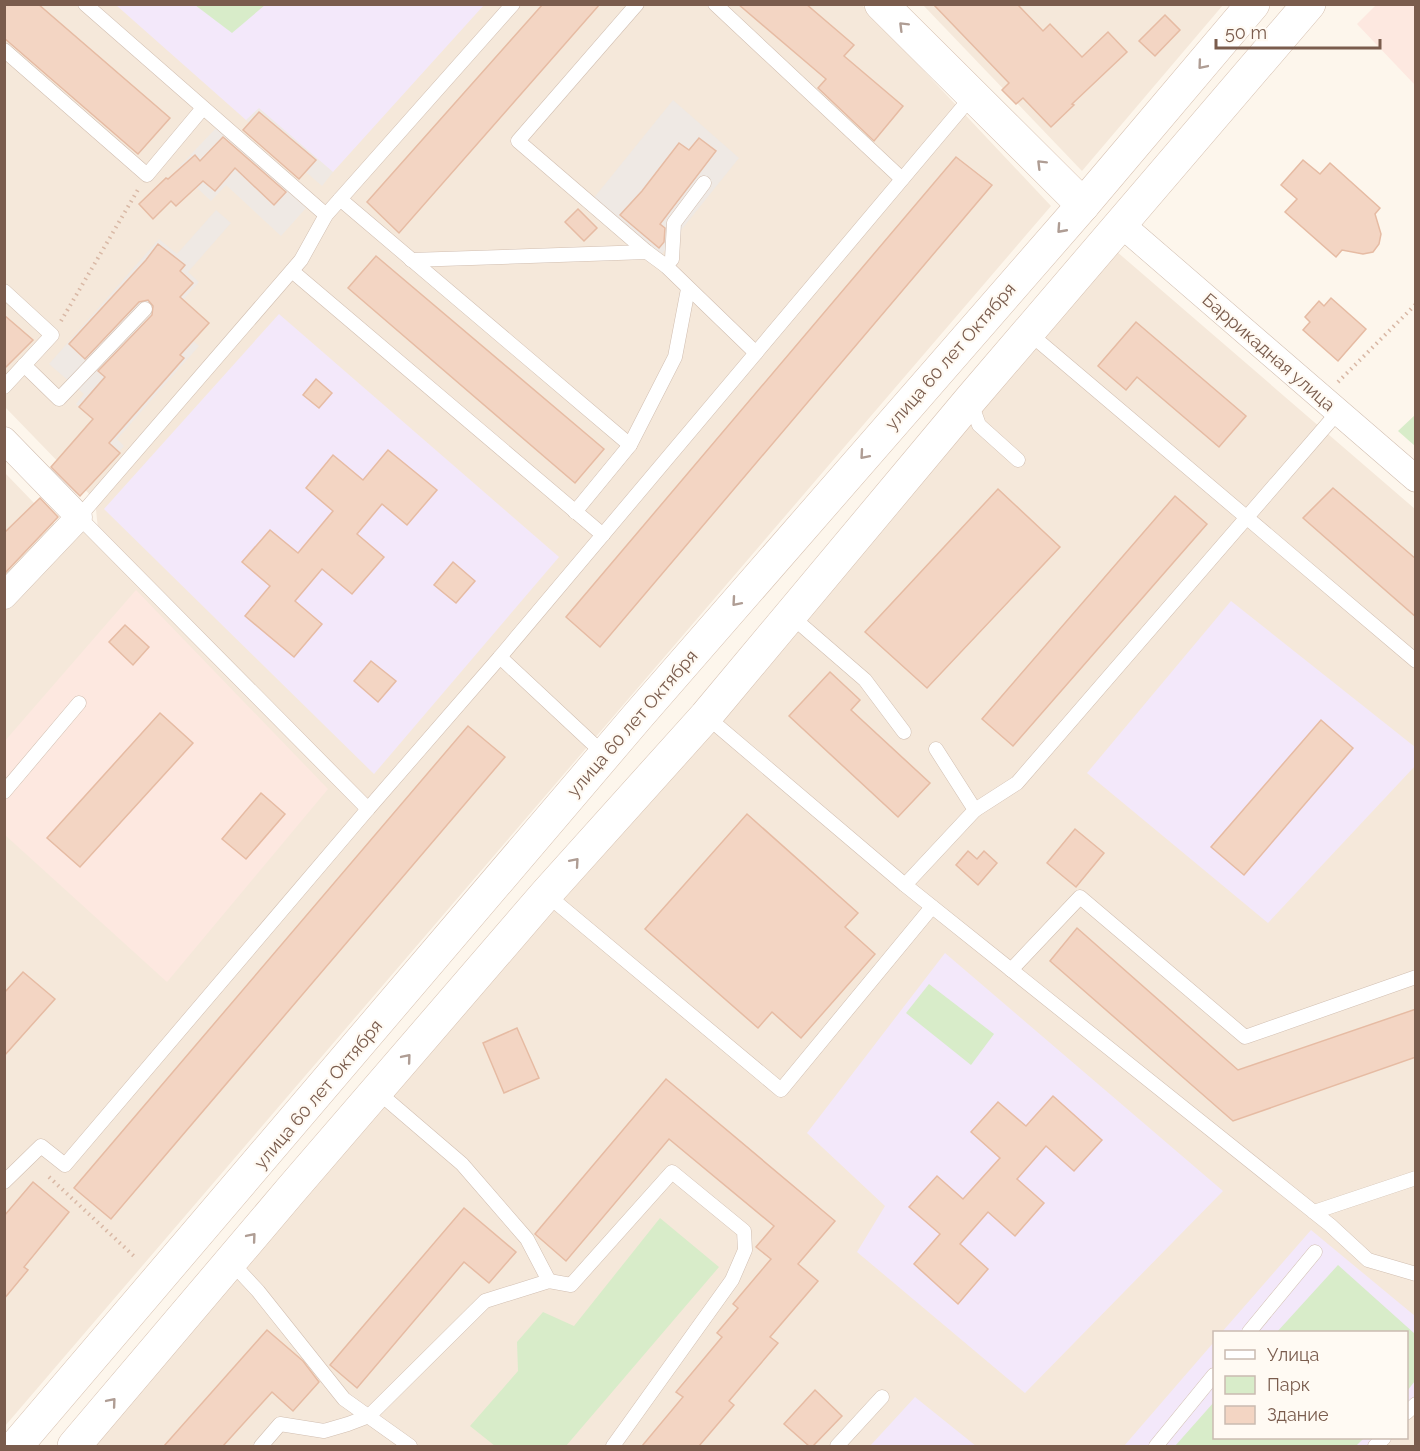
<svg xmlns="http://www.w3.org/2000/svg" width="1420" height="1451" font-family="Raleway,sans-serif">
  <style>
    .residential { fill: #f5e8da; fill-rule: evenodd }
    .commercial { fill: #fde8e0 }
    .industrial { fill: #efe9e4 }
    .education { fill: #f3e8fa }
    .green { fill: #d8ecc9 }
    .building { fill: #f3d5c3; stroke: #e6bba3; stroke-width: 1.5 }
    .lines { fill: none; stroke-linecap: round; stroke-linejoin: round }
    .lane-casing { stroke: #d1beb0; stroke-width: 15 }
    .street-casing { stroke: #d1beb0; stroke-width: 27 }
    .secondary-casing { stroke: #d6c0b0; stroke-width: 34 }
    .path { stroke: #d9b8a5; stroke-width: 4; stroke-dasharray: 1.5 4.5; stroke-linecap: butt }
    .lane { stroke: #fff; stroke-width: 14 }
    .street { stroke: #fff; stroke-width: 26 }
    .secondary { stroke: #fff; stroke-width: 33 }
    .oneway { stroke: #af9d94 }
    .labels { text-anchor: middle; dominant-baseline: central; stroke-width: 4.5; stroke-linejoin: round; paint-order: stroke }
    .street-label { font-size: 18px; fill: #7a5c4d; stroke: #fffaf3 }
  </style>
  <rect width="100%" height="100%" fill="#fdf6ec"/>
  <!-- residential -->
  <g class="residential">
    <path d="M5 5H862L1051 206 5 1426V473L65 535 98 529 95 500 5 407Z"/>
    <path d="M923 5H1223L1082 171Z"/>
    <path d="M1116 251 1415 509V1446H81ZM1214 1332H1406V1438H1214Z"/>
  </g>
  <!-- commercial -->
  <g class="commercial">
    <path d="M1376 5H1415V85L1357 24Z"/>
    <path d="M136 590 328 789 167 982 5 835 4 742Z"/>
  </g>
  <!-- industrial -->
  <g class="industrial">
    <path d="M673 100 739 158 657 260 593 199Z"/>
    <path d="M259 107 333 172 322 186 246 120Z"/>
    <path d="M218 126 306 208 281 236 226 185 211 201 177 169Z"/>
    <path d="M216 210 231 223 188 272 199 282 167 318 199 346 117 439 124 446 80 497 50 470 94 420 76 404 84 394 49 364 159 239 177 254Z"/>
  </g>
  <!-- education -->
  <g class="education">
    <path d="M116 5H484L333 172 259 108 246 120Z"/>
    <path d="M279 314 559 557 374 774 104 509Z"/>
    <path d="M1231 601 1415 747V766L1268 923 1087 773Z"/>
    <path d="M945 953 1223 1191 1025 1393 857 1252 885 1206 807 1133Z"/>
    <path d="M1311 1230 1415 1316V1401L1407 1411 1406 1332H1222Z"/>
    <path d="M1214 1342V1438H1382L1373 1446H1124Z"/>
    <path d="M915 1397 976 1446H870Z"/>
  </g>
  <!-- green -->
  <g class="green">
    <path d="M195 5H265L232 33Z"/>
    <path d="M1415 415V446L1398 431Z"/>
    <path d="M929 984 994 1034 971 1065 906 1013Z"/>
    <path d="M660 1218 719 1267 566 1446H495L470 1426 518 1371 517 1342 543 1312 574 1326Z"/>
    <path d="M1338 1265 1415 1334V1381L1407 1391 1406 1332H1277Z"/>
    <path d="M1214 1402V1438H1364L1356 1446H1175Z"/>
  </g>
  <!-- building -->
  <g class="building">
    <path d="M4 4H38L170 118 138 154 4 38Z"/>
    <path d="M543 4H600L399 233 367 202Z"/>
    <path d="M738 4H806L854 45 844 56 903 106 874 141 818 88 826 79Z"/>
    <path d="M933 4H1017L1043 31 1050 24 1082 57 1108 32 1127 52 1072 104 1074 105 1051 127 1023 98 1016 104 1002 90 1009 83Z"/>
    <path d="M1165 15 1180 30 1155 56 1139 41Z"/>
    <path d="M259 112 316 160 299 179 243 130Z"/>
    <path d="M223 137 286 192 274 205 235 168 215 191 203 181 176 206 171 201 153 219 139 204 166 178 168 179 195 155 200 161Z"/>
    <path d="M699 138 716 151 660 224 665 228 664 242 659 248 620 215 642 191 679 143 689 150Z"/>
    <path d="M956 157 992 185 600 647 566 617Z"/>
    <path d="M1303 160 1320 174 1330 163 1380 208 1375 214 1381 234 1379 244 1373 252 1363 254 1342 250 1336 257 1285 212 1297 199 1281 185Z"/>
    <path d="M578 209 597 228 584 241 565 222Z"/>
    <path d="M158 244 185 265 180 271 193 283 180 297 209 323 180 355 184 358 109 443 120 453 80 496 51 467 93 419 79 407 105 377 98 371 152 315 153 306 148 300 139 302 85 359 69 344 146 260Z"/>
    <path d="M376 256 604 449 575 483 348 288Z"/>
    <path d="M1331 298 1366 329 1338 361 1303 330 1310 322 1305 317 1319 301 1324 306Z"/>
    <path d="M4 315 33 340 4 369Z"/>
    <path d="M1136 322 1246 416 1219 447 1137 377 1126 390 1098 366Z"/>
    <path d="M316 379 332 393 319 408 303 395Z"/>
    <path d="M388 450 437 490 407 525 382 504 357 534 384 557 352 594 322 569 295 601 322 624 294 657 245 616 270 586 242 562 270 530 298 553 333 511 306 488 333 455 363 480Z"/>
    <path d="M1333 488 1416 559V617L1303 518Z"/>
    <path d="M998 489 1060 547 927 688 865 632Z"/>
    <path d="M1175 496 1207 524 1013 746 982 719Z"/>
    <path d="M40 498 58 517 4 574V533Z"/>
    <path d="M453 562 475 581 456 603 434 585Z"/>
    <path d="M125 625 149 647 133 665 109 642Z"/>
    <path d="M371 661 396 681 378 702 354 681Z"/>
    <path d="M830 672 860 700 851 710 930 783 898 817 789 716Z"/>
    <path d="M160 713 193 743 80 867 47 838Z"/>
    <path d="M1321 720 1353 748 1244 875 1211 847Z"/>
    <path d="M468 726 505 757 111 1219 74 1188Z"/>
    <path d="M261 793 285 814 246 859 222 839Z"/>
    <path d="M747 814 858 913 845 927 875 954 801 1038 772 1012 758 1028 645 929Z"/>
    <path d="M1075 829 1104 853 1076 887 1047 863Z"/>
    <path d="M968 851 977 859 984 851 997 863 978 885 956 865Z"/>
    <path d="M1077 928 1238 1070 1416 1009V1057L1233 1121 1050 961Z"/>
    <path d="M23 972 55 999 4 1056V993Z"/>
    <path d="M517 1028 539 1078 504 1093 483 1043Z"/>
    <path d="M666 1079 835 1221 798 1264 818 1281 770 1337 778 1343 729 1401 734 1405 699 1446H642L683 1397 676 1392 722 1337 717 1333 738 1308 733 1304 771 1259 756 1247 774 1226 669 1139 566 1261 535 1234Z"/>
    <path d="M1053 1096 1102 1140 1074 1171 1046 1146 1017 1179 1044 1203 1015 1236 988 1212 960 1244 988 1269 958 1304 914 1264 940 1234 909 1207 937 1176 963 1199 1000 1158 971 1132 998 1102 1026 1126Z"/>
    <path d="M33 1182 69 1212 24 1267 28 1270 4 1299V1216Z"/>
    <path d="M464 1208 516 1252 489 1283 464 1262 357 1388 330 1365Z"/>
    <path d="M267 1330 303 1361 319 1382 293 1411 272 1392 223 1446H164Z"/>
    <path d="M815 1390 842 1416 813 1446H809L784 1424Z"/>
  </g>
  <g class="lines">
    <defs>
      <g id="lane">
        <path d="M85 4 326 215"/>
        <path d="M513 4 326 215 301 260 79 517 368 809 500 657 605 755"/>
        <path d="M637 4 518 141 647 252"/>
        <path d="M715 4 902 179"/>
        <path d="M4 50 147 175 203 108"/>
        <path d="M704 183 674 223 672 259 666 266 756 353"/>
        <path d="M340 199 630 445"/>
        <path d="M411 260 647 252 666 266"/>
        <path d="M292 271 603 535"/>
        <path d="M4 291 52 335 4 387"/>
        <path d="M1029 333 1416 661"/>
        <path d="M24 365 59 399 145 309"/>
        <path d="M971 403 979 425 1018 460"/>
        <path d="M575 512 630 445 675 357 688 289"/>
        <path d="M791 616 865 680 904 732"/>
        <path d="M500 657 973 95"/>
        <path d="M706 716 905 885 1330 1225 1368 1260 1416 1274"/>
        <path d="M4 792 79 703"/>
        <path d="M975 810 1017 783 1338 412"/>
        <path d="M905 885 975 810 936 749"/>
        <path d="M546 894 781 1090 932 907"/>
        <path d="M1011 970 1080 897 1245 1037 1416 977"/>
        <path d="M378 1092 462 1164 527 1239 549 1281"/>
        <path d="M4 1182 41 1146 65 1165 368 809"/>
        <path d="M1314 1212 1416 1178"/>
        <path d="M231 1262 258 1291 344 1399 410 1446"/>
        <path d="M1249 1332 1315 1252"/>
        <path d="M1406 1413 1416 1404"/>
        <path d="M261 1446 280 1424 324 1431 348 1424 369 1416 485 1301 549 1281 571 1285 672 1172 744 1231 745 1250 732 1280 613 1446"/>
        <path d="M837 1446 882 1397"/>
        <path d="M1156 1446 1214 1375"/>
        <path d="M1375 1446 1384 1438"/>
      </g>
      <g id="street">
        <path d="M1122 225 1416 479"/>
        <path d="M4 440 79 517 4 596"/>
      </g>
      <g id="secondary">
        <path d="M881 4 1083 205"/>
        <path d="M16 1446 637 717 1083 205 1253 4"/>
        <path d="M74 1446 291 1190 546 894 706 716 970 400 1309 4"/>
      </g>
    </defs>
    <!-- lane casing -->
    <use href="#lane" class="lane-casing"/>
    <!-- street casing -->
    <use href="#street" class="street-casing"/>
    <!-- secondary casing -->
    <use href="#secondary" class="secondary-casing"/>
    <!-- path -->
    <g class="path">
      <path d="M61 321 139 188"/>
      <path d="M1338 382 1416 304"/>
      <path d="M49 1177 136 1258"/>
    </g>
    <!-- lane -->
    <use href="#lane" class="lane"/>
    <!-- street -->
    <use href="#street" class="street"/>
    <!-- secondary -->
    <use href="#secondary" class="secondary"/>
  </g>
  <!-- one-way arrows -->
  <defs><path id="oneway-chevron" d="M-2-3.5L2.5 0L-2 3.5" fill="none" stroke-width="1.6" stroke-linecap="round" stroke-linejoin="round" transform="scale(1.5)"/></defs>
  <g class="oneway">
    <use href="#oneway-chevron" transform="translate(903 26) rotate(-135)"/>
    <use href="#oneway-chevron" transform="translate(1202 65) rotate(130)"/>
    <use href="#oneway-chevron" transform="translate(1041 164) rotate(-135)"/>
    <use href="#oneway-chevron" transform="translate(1061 229) rotate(132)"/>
    <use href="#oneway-chevron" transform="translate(864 455) rotate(131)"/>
    <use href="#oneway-chevron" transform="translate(736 602) rotate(131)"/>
    <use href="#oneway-chevron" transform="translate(575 862) rotate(-49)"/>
    <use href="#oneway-chevron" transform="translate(407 1058) rotate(-50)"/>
    <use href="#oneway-chevron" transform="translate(252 1237) rotate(-50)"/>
    <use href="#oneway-chevron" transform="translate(112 1402) rotate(-50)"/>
  </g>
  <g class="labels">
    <!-- street labels -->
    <g class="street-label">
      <text transform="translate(1269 352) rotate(41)">Баррикадная улица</text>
      <text transform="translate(950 356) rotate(-49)">улица 60 лет Октября</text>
      <text transform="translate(632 723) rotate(-49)">улица 60 лет Октября</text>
      <text transform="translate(318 1094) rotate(-50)">улица 60 лет Октября</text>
    </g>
  </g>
  <!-- border -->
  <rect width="1420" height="1451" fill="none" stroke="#7a5c4d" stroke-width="12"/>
  <!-- legend -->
  <rect x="1213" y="1331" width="195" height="108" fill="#fffaf3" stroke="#cabbb1" stroke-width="1.5"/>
  <rect x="1225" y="1350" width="30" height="9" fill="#ffffff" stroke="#cabbb1" stroke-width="1.5"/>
  <text x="1267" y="1361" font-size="18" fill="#7a5c4d">Улица</text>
  <rect x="1225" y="1376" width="30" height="18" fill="#d8ecc9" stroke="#cabbb1" stroke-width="1.5"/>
  <text x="1267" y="1391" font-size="18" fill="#7a5c4d">Парк</text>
  <rect x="1225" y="1406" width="30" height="18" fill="#f3d5c3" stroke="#cabbb1" stroke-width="1.5"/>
  <text x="1267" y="1421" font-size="18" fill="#7a5c4d">Здание</text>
  <!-- scale -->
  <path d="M1216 39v9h164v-9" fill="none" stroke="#7a5c4d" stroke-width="3"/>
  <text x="1225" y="39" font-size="18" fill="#7a5c4d" stroke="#fffaf3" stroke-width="4.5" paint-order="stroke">50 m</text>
</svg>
